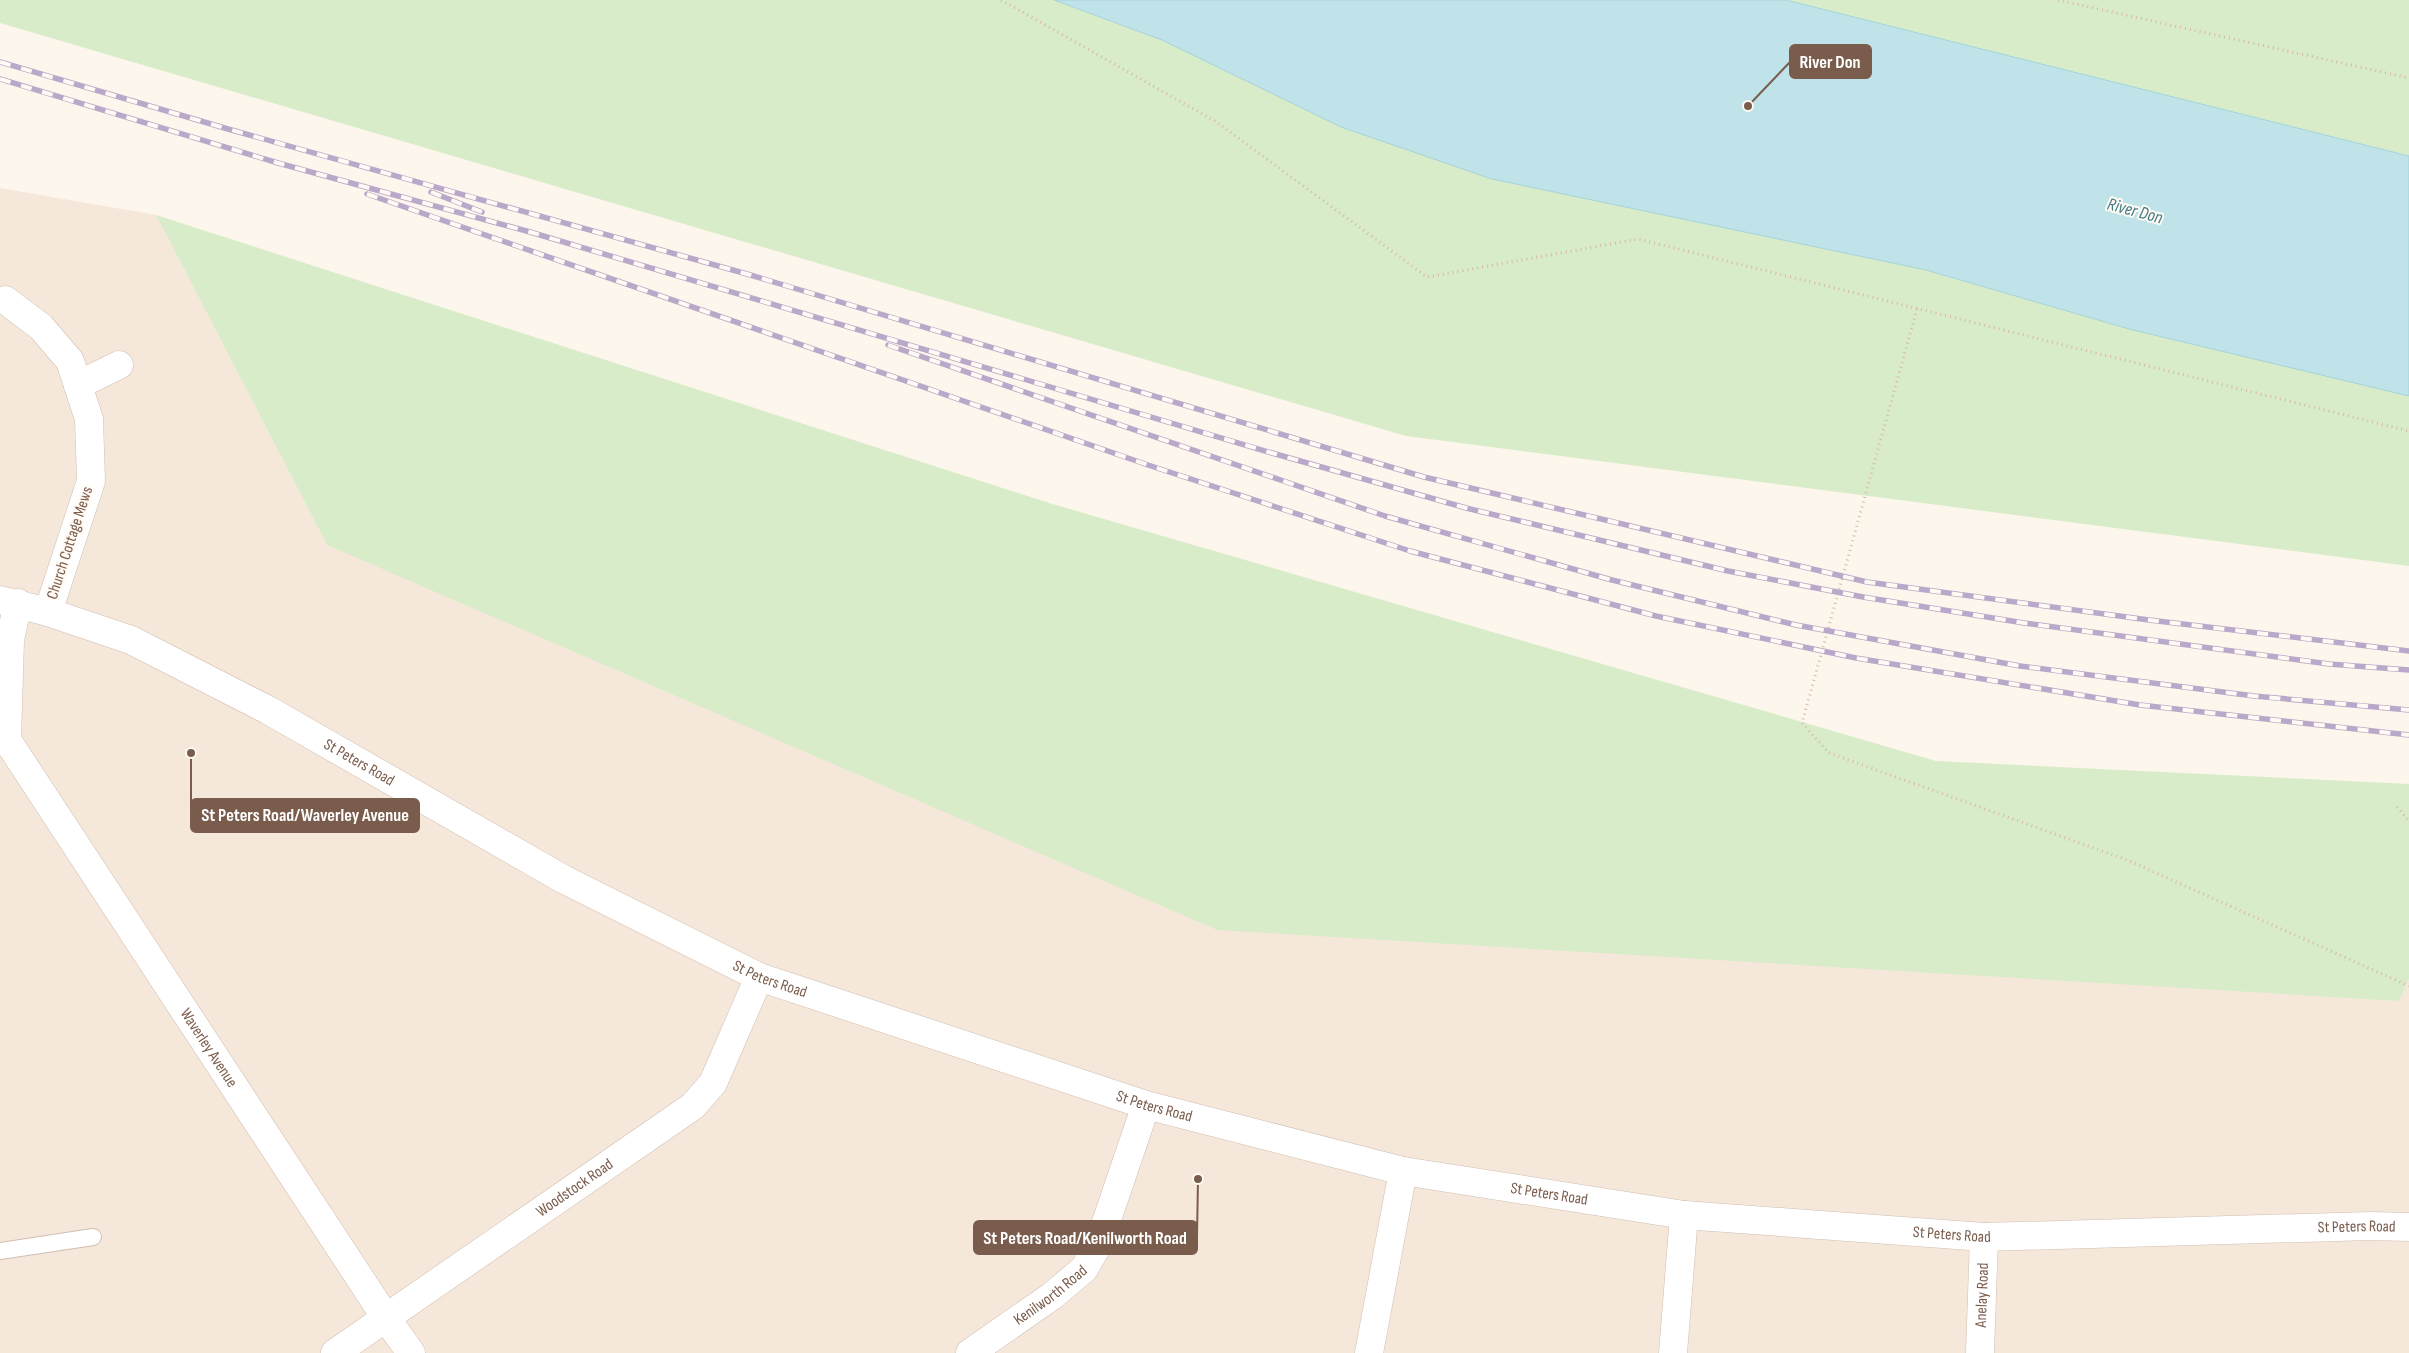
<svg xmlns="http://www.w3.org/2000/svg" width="2409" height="1353" font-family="'Sofia Sans Condensed',sans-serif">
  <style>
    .residential { fill: #f5e8da }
    .green { fill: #d8ecc9 }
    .water { fill: #bfe3e8; stroke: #a5d3da }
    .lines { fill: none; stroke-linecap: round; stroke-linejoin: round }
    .service-casing { stroke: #d1beb0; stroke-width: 18 }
    .minor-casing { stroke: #d1beb0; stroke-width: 29 }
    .path { stroke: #d9b8a5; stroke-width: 3; stroke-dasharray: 1 4; stroke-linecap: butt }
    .service { stroke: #fff; stroke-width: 16 }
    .minor { stroke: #fff; stroke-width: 28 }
    .rail-casing { stroke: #b9a8c9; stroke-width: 5.5 }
    .rail { stroke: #fffaf3; stroke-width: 4; stroke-dasharray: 11; stroke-linecap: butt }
    .labels { text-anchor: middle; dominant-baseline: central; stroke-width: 4; stroke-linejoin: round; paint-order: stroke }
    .street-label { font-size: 16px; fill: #7a5c4d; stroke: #fffaf3 }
    .water-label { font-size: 18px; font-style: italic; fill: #437c86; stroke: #fffaf3 }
    .leader { fill: none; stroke: #7a5c4d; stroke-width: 2 }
    .callout-dot { fill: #7a5c4d; stroke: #fffaf3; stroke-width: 2 }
    .callout { fill: #7a5c4d; stroke: #7a5c4d; stroke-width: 2 }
    .callout-label { font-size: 18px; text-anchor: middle; font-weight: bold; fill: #fff }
  </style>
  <rect width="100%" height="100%" fill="#fdf6ec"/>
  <!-- residential -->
  <path class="residential" d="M0 188 156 215 327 545 2399 1001 2409 979V1353H0Z"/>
  <!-- green -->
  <g class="green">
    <path d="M0 0H1054L1162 40 1492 179 1926 270 2129 329 2409 392V566L1406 436 0 23Z"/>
    <path d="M1786 0H2409V156Z"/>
    <path d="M156 215 1049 503 1936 761 2409 784V979L2399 1001 1217 930 327 545Z"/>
  </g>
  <!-- water -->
  <path class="water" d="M1054 0H1786L2409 156V396L2129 329 1926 270 1492 179 1341 127 1162 40Z"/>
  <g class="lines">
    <defs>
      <path id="service" d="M0 1251 93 1237"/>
      <g id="minor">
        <path d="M5 300 41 327 70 361 89 419 91 481 48 612"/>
        <path d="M78 385 119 365"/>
        <path id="s1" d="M0 600 48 612 131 640 268 710 563 879 759 977 1146 1105 1403 1171 1684 1215 1984 1237 2370 1226 2409 1227"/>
        <path id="s2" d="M0 733 7 740 386 1318 411 1353"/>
        <path d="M7 740 10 640 18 603"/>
        <path id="s3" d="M335 1353 693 1106 713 1083 759 977"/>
        <path id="s4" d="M970 1353 1052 1296 1084 1269 1099 1243 1146 1105"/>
        <path d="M1369 1353 1403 1171"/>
        <path d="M1673 1353 1684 1215"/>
        <path id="s5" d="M1980 1353 1984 1237"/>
      </g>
    </defs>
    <!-- service casing -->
    <use href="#service" class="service-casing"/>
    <!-- minor casing -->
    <use href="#minor" class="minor-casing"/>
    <!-- path -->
    <g class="path">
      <path d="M1001 0 1215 121 1427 277 1638 239 2409 431"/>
      <path d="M2058 0 2409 78"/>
      <path d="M1917 309 1802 723 1829 753 2127 860 2409 986"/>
      <path d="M2397 807 2409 821"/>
    </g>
    <!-- service -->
    <use href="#service" class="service"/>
    <!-- minor -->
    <use href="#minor" class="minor"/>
    <defs>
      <g id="rail">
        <path d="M0 62 228 129 747 274 1424 477 1867 582 2149 620 2409 651"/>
        <path d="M0 79 278 163 530 232 1272 453 1466 508 1728 571 1863 597 2024 623 2329 664 2409 670"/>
        <path d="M431 192 482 212"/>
        <path d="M367 194 1148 465 1410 551 1656 616 1856 658 2140 705 2409 735"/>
        <path d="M888 345 1385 516 1612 580 1796 625 2020 666 2254 696 2409 710"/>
      </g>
    </defs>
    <!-- rail casing -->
    <use href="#rail" class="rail-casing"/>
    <!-- rail -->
    <use href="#rail" class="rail"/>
  </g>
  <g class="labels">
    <!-- street labels -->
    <g class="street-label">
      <text transform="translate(70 543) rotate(-72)">Church Cottage Mews</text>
      <text stroke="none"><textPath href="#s1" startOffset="396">St Peters Road</textPath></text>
      <text stroke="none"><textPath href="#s1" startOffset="861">St Peters Road</textPath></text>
      <text stroke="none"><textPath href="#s2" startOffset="378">Waverley Avenue</textPath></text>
      <text stroke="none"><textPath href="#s1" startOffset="1266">St Peters Road</textPath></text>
      <text stroke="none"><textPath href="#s3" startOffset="291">Woodstock Road</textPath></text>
      <text stroke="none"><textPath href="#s1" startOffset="1671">St Peters Road</textPath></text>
      <text stroke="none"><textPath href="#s1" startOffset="2481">St Peters Road</textPath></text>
      <text stroke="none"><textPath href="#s1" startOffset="2076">St Peters Road</textPath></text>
      <text stroke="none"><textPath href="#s4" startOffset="99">Kenilworth Road</textPath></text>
      <text stroke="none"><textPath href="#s5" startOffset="58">Anelay Road</textPath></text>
    </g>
    <!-- water labels -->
    <g class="water-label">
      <text transform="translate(2135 211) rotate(15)">River Don</text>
    </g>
  </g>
  <!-- callouts -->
  <path class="leader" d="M1748 106L1790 62M191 753L191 815M1198 1179L1197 1237"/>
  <g class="callout-dot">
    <circle cx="1748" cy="106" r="5"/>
    <circle cx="191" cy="753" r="5"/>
    <circle cx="1198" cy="1179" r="5"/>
  </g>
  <g class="callout">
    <rect x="1790" y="45" width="81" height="33" rx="5"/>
    <rect x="191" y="799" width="228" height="33" rx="5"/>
    <rect x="974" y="1221" width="223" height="33" rx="5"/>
  </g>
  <g class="callout-label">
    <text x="1830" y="68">River Don</text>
    <text x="305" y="821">St Peters Road/Waverley Avenue</text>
    <text x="1085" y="1244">St Peters Road/Kenilworth Road</text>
  </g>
</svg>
